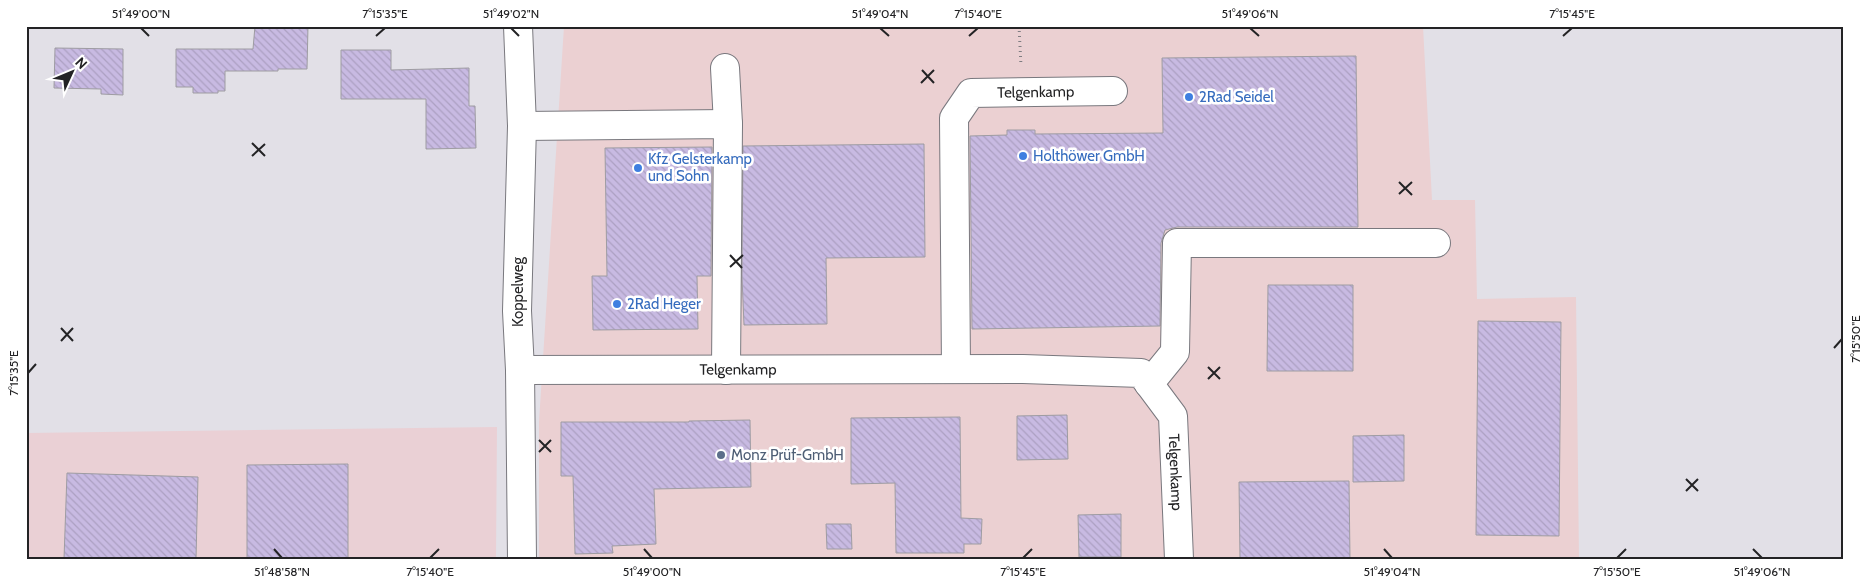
<svg xmlns="http://www.w3.org/2000/svg" width="1870" height="585" font-family="Cabin,sans-serif">
  <style>
    .commercial { fill: #ead0d5 }
    .industrial { fill: #ebd0d2 }
    .building { fill: url(#building-back-hatch); stroke: #9e9ca2 }
    .lines { fill: none; stroke-linecap: round; stroke-linejoin: round }
    .minor-casing { stroke: #79787e; stroke-width: 30 }
    .path { stroke: #7e7d81; stroke-width: 3; stroke-dasharray: 1 4; stroke-linecap: butt }
    .minor { stroke: #fff; stroke-width: 28 }
    .ticks { fill: none; stroke: #232325; stroke-width: 2 }
    .shop-dot { fill: #3f7fe0; stroke: #fff; stroke-width: 2 }
    .service-dot { fill: #5c6f8a; stroke: #fff; stroke-width: 2 }
    .labels { text-anchor: middle; dominant-baseline: central; stroke-width: 5; stroke-linejoin: round; paint-order: stroke }
    .street-label { font-size: 15px; fill: #232325; stroke: #fff }
    .shop-label { font-size: 15px; fill: #366cbe; stroke: #fff; text-anchor: start }
    .service-label { font-size: 15px; fill: #4e5e75; stroke: #fff; text-anchor: start }
    .neatline { fill: none; stroke: #232325; stroke-width: 2 }
    .ticks-label { font-size: 12px; text-anchor: middle; fill: #232325 }
  </style>
  <defs>
    <pattern id="building-back-hatch" width="6" height="6" patternUnits="userSpaceOnUse" patternTransform="scale(1.25)"><rect width="6" height="6" fill="#c8bae2"/><path d="M-1 5l2 2M0 0l6 6M5-1l2 2" fill="none" stroke="#aca0c2"/></pattern>
  </defs>
  <rect width="100%" height="100%" fill="#e2e0e7"/>
  <!-- commercial -->
  <path class="commercial" d="M497 427 496 559H26V433Z"/>
  <!-- industrial -->
  <path class="industrial" d="M564 26H1423L1432 200H1475L1477 299 1576 297 1579 559H539V422Z"/>
  <!-- building -->
  <g class="building">
    <path d="M255 26H308L307 69H278V71H225V91H218V93H193V87H176V49H253Z"/>
    <path d="M55 48 123 49V95L101 94V89L54 88Z"/>
    <path d="M341 50H391V70L469 68V106H475L476 148 426 149V99H341Z"/>
    <path d="M1356 56 1358 227H1177L1165 230 1161 243 1160 326 972 329 970 136 1007 135V130H1035V134L1163 133 1162 58Z"/>
    <path d="M924 144 925 257 826 258 827 324 744 325 742 277 743 146Z"/>
    <path d="M712 147 711 276H697L698 329 593 330 592 276H607L605 148Z"/>
    <path d="M1268 285H1353V371H1267Z"/>
    <path d="M1478 321 1561 322 1559 536 1476 535Z"/>
    <path d="M1067 415 1068 459 1017 460V416Z"/>
    <path d="M960 417 961 518 982 519 981 544H964V553H896L895 483 851 484V418Z"/>
    <path d="M750 420 751 487 654 489 656 544 612 546 613 553 575 554 573 476H561V422H689V421Z"/>
    <path d="M1404 435V481L1353 482V436Z"/>
    <path d="M348 464V559H247V465Z"/>
    <path d="M67 473 198 477 196 559H64Z"/>
    <path d="M1349 481 1350 559H1240L1239 482Z"/>
    <path d="M1121 514V557H1079L1078 515Z"/>
    <path d="M826 524H851L852 549H827Z"/>
  </g>
  <g class="lines">
    <defs>
      <g id="minor">
        <path d="M518 26 522 126 517 311 520 370 522 559"/>
        <path d="M725 68 728 124"/>
        <path d="M522 126 728 124 726 370"/>
        <path id="s1" d="M956 369 954 118 971 93 1113 91"/>
        <path id="s2" d="M520 370 1023 369 1141 373 1173 416 1179 559"/>
        <path d="M1149 384 1175 352 1177 243H1436"/>
      </g>
    </defs>
    <!-- minor casing -->
    <use href="#minor" class="minor-casing"/>
    <!-- path -->
    <path class="path" d="M1019 26 1021 66"/>
    <!-- minor -->
    <use href="#minor" class="minor"/>
  </g>
  <!-- ticks -->
  <path class="ticks" d="M141 28 149 36M511 28 519 36M880 28 889 36M1250 28 1259 36M376 36 385 28M969 36 978 28M1563 36 1572 28M922 70 934 83M921 83 934 70M252 143 265 156M252 156 265 144M1399 182 1412 195M1399 194 1412 182M730 255 742 268M730 267 743 255M61 328 73 341M61 341 73 328M1834 348 1842 339M1208 367 1220 379M28 373 36 364M1208 379 1220 367M539 440 551 452M539 452 551 440M1686 479 1698 491M1686 491 1698 479M274 549 282 558M644 549 652 558M1384 549 1392 558M1753 549 1762 558M430 558 439 549M1023 558 1032 549M1617 558 1626 549"/>
  <!-- markers -->
  <g class="shop-dot">
    <circle cx="1189" cy="97" r="5"/>
    <circle cx="1023" cy="156" r="5"/>
    <circle cx="638" cy="168" r="5"/>
    <circle cx="617" cy="304" r="5"/>
  </g>
  <circle class="service-dot" cx="721" cy="455" r="5"/>
  <g class="labels">
    <!-- street labels -->
    <g class="street-label">
      <text stroke="none"><textPath href="#s1" startOffset="346">Telgenkamp</textPath></text>
      <text transform="translate(518 292) rotate(-90)">Koppelweg</text>
      <text stroke="none"><textPath href="#s2" startOffset="218">Telgenkamp</textPath></text>
      <text stroke="none"><textPath href="#s2" startOffset="731">Telgenkamp</textPath></text>
    </g>
    <!-- shop labels -->
    <g class="shop-label">
      <text x="1199" y="97">2Rad Seidel</text>
      <text x="1033" y="156">Holthöwer GmbH</text>
      <text x="648" y="159">Kfz Gelsterkamp<tspan x="648" dy="17">und Sohn</tspan></text>
      <text x="627" y="304">2Rad Heger</text>
    </g>
    <!-- service labels -->
    <g class="service-label">
      <text x="731" y="455">Monz Prüf-GmbH</text>
    </g>
  </g>
  <!-- border -->
  <rect width="1870" height="585" fill="none" stroke="#ffffff" stroke-width="55"/>
  <!-- north arrow -->
  <g transform="translate(72 72) rotate(46)" stroke="#ffffff" stroke-width="4" paint-order="stroke">
  <path d="M0-4L9 19L0 12L-9 19Z" fill="#232325"/>
  <text y="-8" font-size="14" font-weight="bold" text-anchor="middle" fill="#232325">N</text>
  </g>
  <rect x="28" y="28" width="1814" height="530" class="neatline"/>
  <g class="ticks-label">
    <text x="141" y="18">51°49'00"N</text>
    <text x="385" y="18">7°15'35"E</text>
    <text x="511" y="18">51°49'02"N</text>
    <text x="880" y="18">51°49'04"N</text>
    <text x="978" y="18">7°15'40"E</text>
    <text x="1250" y="18">51°49'06"N</text>
    <text x="1572" y="18">7°15'45"E</text>
    <text transform="translate(1856 339) rotate(-90)" y="4">7°15'50"E</text>
    <text transform="translate(14 373) rotate(-90)" y="4">7°15'35"E</text>
    <text x="282" y="576">51°48'58"N</text>
    <text x="430" y="576">7°15'40"E</text>
    <text x="652" y="576">51°49'00"N</text>
    <text x="1023" y="576">7°15'45"E</text>
    <text x="1392" y="576">51°49'04"N</text>
    <text x="1617" y="576">7°15'50"E</text>
    <text x="1762" y="576">51°49'06"N</text>
  </g>
</svg>
